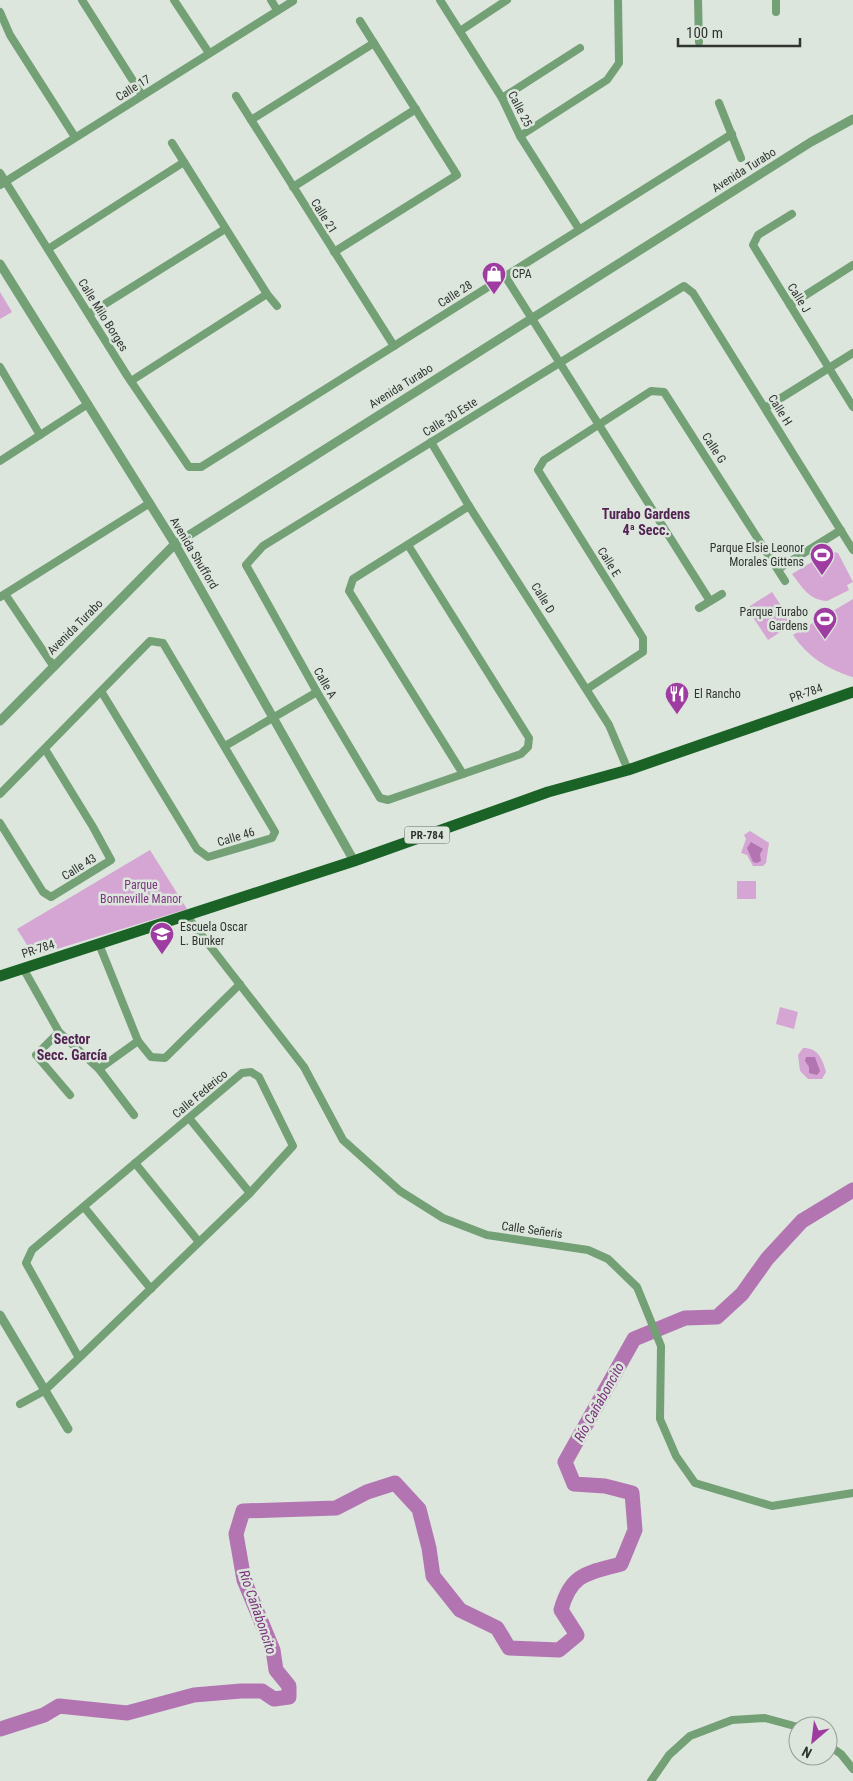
<svg xmlns="http://www.w3.org/2000/svg" width="853" height="1781" font-family="'Roboto Condensed',sans-serif">
  <style>
    .green { fill: #d5a5d4 }
    .water { fill: #b275b2 }
    .lines { fill: none; stroke-linecap: round; stroke-linejoin: round }
    .river { stroke: #b275b2; stroke-width: 15 }
    .minor { stroke: #74a076; stroke-width: 8 }
    .tertiary { stroke: #74a076; stroke-width: 9 }
    .primary { stroke: #1a6225; stroke-width: 11 }
    .labels { text-anchor: middle; dominant-baseline: central; stroke-width: 5; stroke-linejoin: round; paint-order: stroke }
    .shield { fill: #dce6dd; stroke: #646a65; stroke-width: 1 }
    .shield-label { font-size: 11px; font-weight: bold; fill: #313531 }
    .street-label { font-size: 12px; fill: #313531; stroke: #dce6dd }
    .poi-label { font-size: 12px; fill: #313531; stroke: #dce6dd; text-anchor: start }
    .park-label { font-size: 12px; fill: #7f3480; stroke: #dce6dd }
    .neighbourhood-label { font-size: 14px; font-weight: bold; fill: #532354; stroke: #dce6dd }
    .water-label { font-size: 14px; font-style: italic; fill: #7b317c; stroke: #dce6dd }
  </style>
  <rect width="100%" height="100%" fill="#dce6dd"/>
  <!-- green -->
  <g class="green">
    <path d="M0 292 12 312 0 319Z"/>
    <path d="M830 551 838 553 853 582 847 585 849 590 827 601C809 600 802 587 792 574Z"/>
    <path d="M772 592 793 624 768 640 747 608Z"/>
    <path d="M853 599V677H852C827 669 807 656 793 635Z"/>
    <path d="M750 831 769 843 766 863 763 866H753L747 855 741 853 746 839 744 835Z"/>
    <path d="M150 850 187 909 34 956 17 929Z"/>
    <rect x="737" y="881" width="19" height="18"/>
    <path d="M780 1007 798 1012 794 1029 776 1024Z"/>
    <path d="M803 1048C818 1048 822 1058 826 1072L822 1079H808L800 1071 798 1055Z"/>
  </g>
  <!-- water -->
  <g class="water">
    <path d="M751 842 763 849 760 854 761 861 757 863 753 862 747 848Z"/>
    <path d="M806 1057H815L820 1071 817 1075 809 1073V1067L805 1061Z"/>
  </g>
  <g class="lines">
    <!-- river -->
    <path class="river" d="M0 1729 44 1715 59 1706 127 1713 194 1695 241 1691H262L274 1699 289 1697V1686L276 1670 273 1650 244 1580 236 1534 243 1511 336 1508 367 1492 395 1483 419 1509 429 1548 433 1576 460 1610 497 1628 509 1648 559 1650 577 1635 561 1610C571 1573 588 1573 621 1564L635 1530 632 1493 605 1486 574 1484 565 1462 634 1339 685 1318 717 1317 742 1294 767 1259 802 1221 853 1190"/>
    <!-- minor -->
    <g class="minor">
      <path d="M82 0 142 95"/>
      <path d="M174 0 209 53"/>
      <path d="M271 0 277 10"/>
      <path d="M440 0 502 98 520 136 579 229"/>
      <path d="M698 0 699 42"/>
      <path d="M776 0V12"/>
      <path d="M0 12 10 35 75 137"/>
      <path d="M460 31 507 0"/>
      <path d="M236 96 394 346"/>
      <path d="M502 98 580 48"/>
      <path d="M719 103 741 158"/>
      <path d="M251 120 374 43"/>
      <path d="M520 136 607 80 619 63 618 0"/>
      <path d="M172 143 267 294 277 306"/>
      <path d="M0 173 128 377 189 467H201L732 134"/>
      <path d="M0 185 293 1"/>
      <path d="M293 187 416 109"/>
      <path d="M792 214 758 235 753 245 853 407"/>
      <path d="M48 249 184 162"/>
      <path d="M334 252 457 175 360 21"/>
      <path d="M505 276 710 601"/>
      <path d="M790 305 853 265"/>
      <path d="M89 314 225 229"/>
      <path d="M0 367 40 435"/>
      <path d="M131 381 267 294"/>
      <path d="M765 408 853 353"/>
      <path d="M431 442 469 506 609 725 628 770"/>
      <path d="M0 461 88 404"/>
      <path d="M408 545 529 738 528 747 521 754 388 800 380 798 317 692 246 565 263 546 684 286 693 293 853 550"/>
      <path d="M778 569 841 530"/>
      <path d="M5 594 54 667"/>
      <path d="M0 597 150 503"/>
      <path d="M699 608 722 594"/>
      <path d="M587 689 643 652V638L538 470 544 460 651 391 664 392 785 581"/>
      <path d="M225 746 317 692"/>
      <path d="M463 774 349 591 353 579 469 506"/>
      <path d="M0 794C50 743 100 692 150 641L163 643 275 832 272 838 208 857 197 849 101 691"/>
      <path d="M0 823 43 892 51 897 111 860 93 827 45 749"/>
      <path d="M186 915 304 1067 343 1140 400 1191 443 1218 487 1235 588 1250 608 1259 637 1287 661 1346 660 1419 676 1456 695 1483 772 1506 853 1493"/>
      <path d="M99 944 138 1041 151 1057 165 1058 240 984"/>
      <path d="M23 968 59 1032 99 1069 134 1115"/>
      <path d="M59 1032 36 1055 70 1095"/>
      <path d="M99 1069 138 1041"/>
      <path d="M189 1118 250 1193"/>
      <path d="M135 1163 199 1242"/>
      <path d="M84 1207 151 1289"/>
      <path d="M20 1404 44 1391 79 1358 250 1193 293 1146 259 1077 251 1072 242 1073 32 1250 26 1263 79 1358"/>
      <path d="M828 1745 841 1754 853 1769"/>
      <path d="M651 1781 669 1755 690 1736 732 1720 765 1718 798 1727"/>
    </g>
    <!-- tertiary -->
    <g class="tertiary">
      <path d="M0 264 175 544 354 861"/>
      <path d="M0 721 175 544 811 142 853 119"/>
      <path d="M0 1315 68 1429"/>
    </g>
    <!-- primary -->
    <path class="primary" d="M0 976 354 861 548 792 628 770 853 692"/>
  </g>
  <!-- icons -->
  <defs>
    <symbol id="shop-pin" viewBox="-11 -11 22 30"><path d="M0 17L-7.5 6A9.5 9.5 0 1 1 7.5 6Z" fill="#9f3ca1" stroke="#dce6dd"/><path d="M-5-2.5h2.3a2.7 3.5 0 0 1 5.4 0H5L5.5 6h-11ZM-1.5-2.5h3a1.5 2.3 0 0 0-3 0Z" fill="#fff"/></symbol>
    <symbol id="stadium-pin" viewBox="-11 -11 22 30"><path d="M0 17L-7.5 6A9.5 9.5 0 1 1 7.5 6Z" fill="#9f3ca1" stroke="#dce6dd"/><path d="M0-5a6.5 5 0 1 0 0 10a6.5 5 0 1 0 0-10ZM-3.5-1.8h7v3.6h-7Z" fill="#fff"/></symbol>
    <symbol id="restaurant-pin" viewBox="-11 -11 22 30"><path d="M0 17L-7.5 6A9.5 9.5 0 1 1 7.5 6Z" fill="#9f3ca1" stroke="#dce6dd"/><path d="M-5-6h1v4h1v-4h1v4h1v-4h1v5L-1.5 .5V6h-2V.5L-5-1ZM5-6V6H3V1.5H1.5Q1.5-4 5-6Z" fill="#fff"/></symbol>
    <symbol id="school-pin" viewBox="-11 -11 22 30"><path d="M0 17L-7.5 6A9.5 9.5 0 1 1 7.5 6Z" fill="#9f3ca1" stroke="#dce6dd"/><path d="M0-5L7-2L0 1L-7-2ZM-4 1L0 2.5L4 1V4Q0 6-4 4Z" fill="#fff"/></symbol>
  </defs>
  <g fill-rule="evenodd">
    <use href="#shop-pin" x="480" y="260" width="28" height="38"/>
    <use href="#stadium-pin" x="808" y="541" width="28" height="38"/>
    <use href="#stadium-pin" x="811" y="605" width="28" height="38"/>
    <use href="#restaurant-pin" x="663" y="680" width="28" height="38"/>
    <use href="#school-pin" x="148" y="920" width="28" height="38"/>
  </g>
  <g class="labels">
    <!-- shield labels -->
    <rect class="shield" x="404.5" y="826.5" width="45" height="17" rx="4"/>
    <g class="shield-label">
      <text x="427" y="835">PR-784</text>
    </g>
    <!-- street labels -->
    <g class="street-label">
      <text transform="translate(133 88) rotate(-32)">Calle 17</text>
      <text transform="translate(520 109) rotate(63)">Calle 25</text>
      <text transform="translate(744 170) rotate(-32)">Avenida Turabo</text>
      <text transform="translate(324 216) rotate(58)">Calle 21</text>
      <text transform="translate(455 294) rotate(-33)">Calle 28</text>
      <text transform="translate(799 298) rotate(58)">Calle J</text>
      <text transform="translate(103 315) rotate(58)">Calle Milo Borges</text>
      <text transform="translate(401 386) rotate(-32)">Avenida Turabo</text>
      <text transform="translate(780 410) rotate(58)">Calle H</text>
      <text transform="translate(450 417) rotate(-32)">Calle 30 Este</text>
      <text transform="translate(714 448) rotate(57)">Calle G</text>
      <text transform="translate(194 553) rotate(59)">Avenida Shufford</text>
      <text transform="translate(609 562) rotate(58)">Calle E</text>
      <text transform="translate(543 598) rotate(58)">Calle D</text>
      <text transform="translate(75 627) rotate(-45)">Avenida Turabo</text>
      <text transform="translate(325 683) rotate(60)">Calle A</text>
      <text transform="translate(806 693) rotate(-19)">PR-784</text>
      <text transform="translate(236 837) rotate(-17)">Calle 46</text>
      <text transform="translate(79 867) rotate(-32)">Calle 43</text>
      <text transform="translate(38 949) rotate(-18)">PR-784</text>
      <text transform="translate(200 1094) rotate(-40)">Calle Federico</text>
      <text transform="translate(532 1230) rotate(8)">Calle Señeris</text>
    </g>
    <!-- poi labels -->
    <g class="poi-label">
      <text x="512" y="274">CPA</text>
      <text x="804" y="548" text-anchor="end">Parque Elsie Leonor<tspan x="804" dy="14">Morales Gittens</tspan></text>
      <text x="808" y="612" text-anchor="end">Parque Turabo<tspan x="808" dy="14">Gardens</tspan></text>
      <text x="694" y="694">El Rancho</text>
      <text x="180" y="927">Escuela Oscar<tspan x="180" dy="14">L. Bunker</tspan></text>
    </g>
    <!-- park labels -->
    <g class="park-label">
      <text x="141" y="885">Parque<tspan x="141" dy="14">Bonneville Manor</tspan></text>
    </g>
    <!-- neighbourhood labels -->
    <g class="neighbourhood-label">
      <text x="646" y="514">Turabo Gardens<tspan x="646" dy="16">4ª Secc.</tspan></text>
      <text x="72" y="1039">Sector<tspan x="72" dy="16">Secc. García</tspan></text>
    </g>
    <!-- water labels -->
    <g class="water-label">
      <text transform="translate(599 1402) rotate(-61)">Río Cañaboncito</text>
      <text transform="translate(258 1612) rotate(71)">Río Cañaboncito</text>
    </g>
  </g>
  <!-- north arrow -->
  <g transform="translate(813 1741) rotate(208)"><circle r="24" fill="#dce6dd" stroke="#989f98"/>
  <path d="M0-4L9 19L0 12L-9 19Z" fill="#9f3ca1"/>
  <text y="-8" font-size="14" font-weight="bold" text-anchor="middle" fill="#313531">N</text>
  </g>
  <!-- scale -->
  <path d="M678 38v8h122v-8" fill="none" stroke="#313531" stroke-width="2.5"/>
  <text x="686" y="38" font-size="15" fill="#313531" stroke="#dce6dd" stroke-width="4" paint-order="stroke">100 m</text>
</svg>
